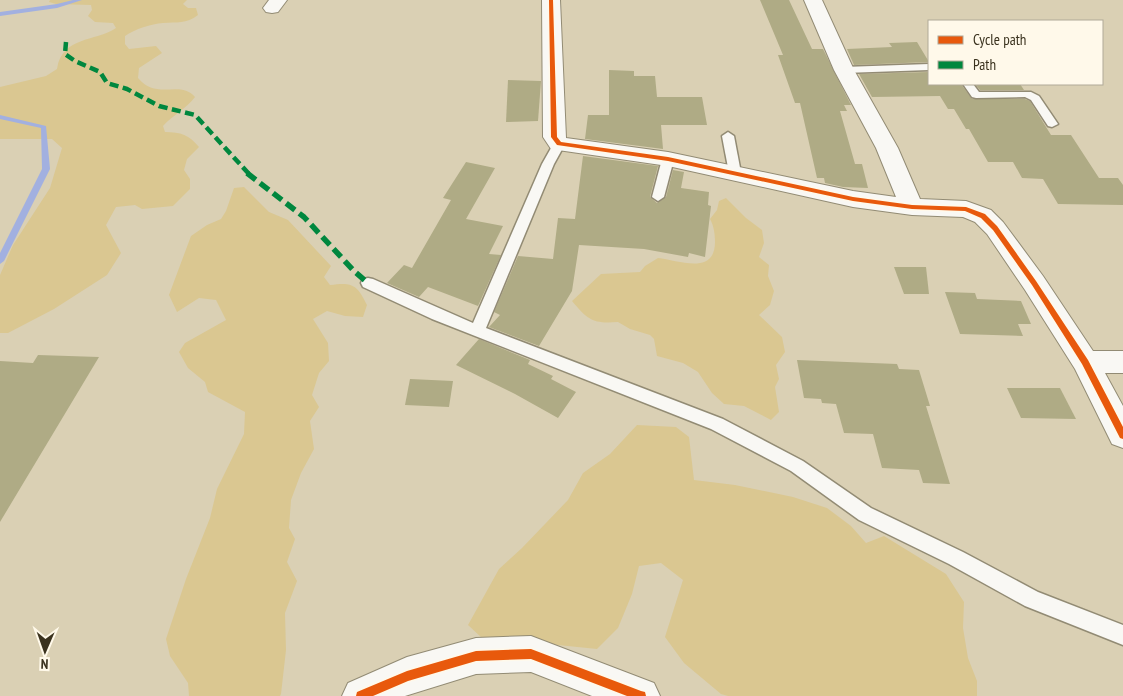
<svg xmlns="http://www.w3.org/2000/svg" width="1123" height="696" font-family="'PT Sans Narrow',sans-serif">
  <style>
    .green { fill: #dac791 }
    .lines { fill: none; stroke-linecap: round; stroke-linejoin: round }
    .stream { fill: #a2b0e0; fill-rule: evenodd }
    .building { fill: #afab85 }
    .lane-casing { stroke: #928b74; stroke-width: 3 }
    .street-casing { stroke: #928b74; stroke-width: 2 }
    .lane { fill: #f9f8f4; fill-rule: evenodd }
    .street { fill: #f9f8f4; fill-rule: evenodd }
    .quiet-far1 { stroke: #00873e; stroke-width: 4.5; stroke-dasharray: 9 4.5; stroke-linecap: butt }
    .quiet { stroke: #00873e; stroke-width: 5.5; stroke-dasharray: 11 5.5; stroke-linecap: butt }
    .cycleway-casing { stroke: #fff9ea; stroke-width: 3 }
    .cycleway { fill: #e8590c; fill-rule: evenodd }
  </style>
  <rect width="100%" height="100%" fill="#dad0b4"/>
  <!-- green -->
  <g class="green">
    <path d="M50 0H187L183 4 188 8H196L198 15C186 24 177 22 163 23 151 24 135 29 125 36V44L129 49 156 46 162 53 139 68 138 78C157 101 180 79 195 97 186 109 173 115 163 126L165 132C181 132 189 135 199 147L187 159 184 170 190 179V189L173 206 142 209 135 205 116 207 106 225 121 253 107 275 54 309 8 333H0V275L13 245 50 188 62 148 52 139H0V87L46 76 57 69C62 36 95 42 116 28L113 23 95 22 88 16 92 10 91 5 56 4 49 2Z"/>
    <path d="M244 187 269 212 288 220 331 266 324 277 330 285C352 282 357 284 367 305L363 317 345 316 327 311 313 319 328 343 329 361 319 373 312 395 319 407 310 421 314 449 301 473 291 500 289 528 295 539 287 562 297 581 285 613 286 650 281 694 280 696H189L188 683 170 656 166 639 186 579 210 518 217 489 244 434 245 412 208 392 205 382 188 368 179 352 185 343 226 320 216 300 199 298 177 312 169 295 191 236 207 225 221 219 226 211 234 188Z"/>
    <path d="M726 198 746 218 762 230 764 243 759 257 769 265 768 276 774 291 770 305 759 315 782 337 785 352 776 365 779 379 775 387 779 412 771 420 744 406 724 404 712 393 698 372 683 363 657 356 654 339 650 335 630 329 618 322C593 324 588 320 572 301L601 274 640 272 645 266 658 258C678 260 715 276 715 242 715 235 714 226 710 219L717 210 719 201Z"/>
    <path d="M637 425 676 427 689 437 694 480 735 485 793 497 827 508 851 526 866 543 884 536 946 574 964 602 963 628 968 658 977 681V696H728L721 694 684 663 665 637 683 580 661 563 639 566 632 594 618 628 597 649 558 645 512 637 482 638 468 625 499 569 522 548 568 500 583 473 610 454Z"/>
  </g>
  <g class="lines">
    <!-- stream -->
    <g class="stream">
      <path d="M73 0H82L57 8 0 16V12L57 4Z"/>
      <path d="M0 115 46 126 50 169 4 261 0 264V253L42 169 41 128 0 119Z"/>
    </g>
  </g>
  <!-- building -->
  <g class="building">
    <path d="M760 0H789L812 49H823L851 105H844L847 111H840L855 164H862L868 188 843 187 825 183 824 178H817L800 103H795L778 55H783Z"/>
    <path d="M917 42 929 62 854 65 847 49 892 47 889 43Z"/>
    <path d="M609 70 634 71V76H655L657 97H702L707 125H661L663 149 585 139 588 115H609Z"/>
    <path d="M929 72V84H961L972 99H1025L1030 101 1051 135H1071L1099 178H1118L1123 185V205L1058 204 1043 179 1022 178 1013 162H988L969 129H966L954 109H948L940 96 872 97 859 74Z"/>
    <path d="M508 80 541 81 538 121 506 122Z"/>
    <path d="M975 84H1020L1024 90H980Z"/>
    <path d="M583 156 658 166 650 197 657 203 666 197 673 170 684 172 681 188 709 192 708 205 711 206 705 257 689 253 688 257 644 249 579 245 572 291 539 346 489 327 500 315 494 312 518 256 553 259 558 218 575 219Z"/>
    <path d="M466 162 495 168 466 219 503 226 489 254 501 255 478 306 428 287 419 297 387 283 404 265 412 268 451 200 443 198Z"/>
    <path d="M894 267H926L929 294H904Z"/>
    <path d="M945 292 975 293 977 299 1021 301 1031 324H1018L1023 336 960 334Z"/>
    <path d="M479 339 530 360 528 364 553 376 551 379 576 392 558 418 515 394 456 365Z"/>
    <path d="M38 355 99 357 0 522V361L33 363Z"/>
    <path d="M797 360 897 364 899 369 919 370 930 406H926L950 484 923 483 919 470 882 468 873 434 844 433 836 404 822 403 821 399 804 398Z"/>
    <path d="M410 379 453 381 449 407 405 405Z"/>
    <path d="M1007 388H1060L1076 419 1021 418Z"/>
  </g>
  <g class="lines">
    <defs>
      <g id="lane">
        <path d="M929 64V70L844 73 839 70 844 67Z"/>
        <path d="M963 84H973L979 92H1031L1039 96 1058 124 1052 127 1048 126 1031 100 1025 97 976 98 972 97Z"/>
        <path d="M728 132 734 136 741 173 735 177 729 173 722 136Z"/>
        <path d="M559 140 565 144 554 164 486 328 723 419 803 461 871 508 963 552 1038 592 1123 625V645L1025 606 949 564 859 520 791 471 711 429 432 319 363 287 361 283 363 279 368 278 373 279 473 323 542 164 555 141Z"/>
        <path d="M668 155 674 159 664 197 658 201 652 197 662 159Z"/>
      </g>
      <g id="street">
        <path d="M269 0H287L278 12 272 13 266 12 263 8Z"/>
        <path d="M542 0H560L566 138 668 152 853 191 896 197 876 148 834 70 804 0H822L854 70 898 148 920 199 966 201 991 210 1003 222 1043 276 1093 351H1123V373H1105L1123 406V448L1112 444 1075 369 1025 290 987 234 975 222 963 217 912 215 853 207 668 166 551 149 543 137Z"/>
        <path d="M531 636 654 683 660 696H592L531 672 476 674 405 696H342L348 683 407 657 476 638Z"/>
      </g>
    </defs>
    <!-- lane casing -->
    <use href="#lane" class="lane-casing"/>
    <!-- street casing -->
    <use href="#street" class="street-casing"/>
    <!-- lane -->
    <use href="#lane" class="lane"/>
    <!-- street -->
    <use href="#street" class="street"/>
    <!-- quiet-far1 -->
    <path class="quiet-far1" d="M66 42 65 54 75 61 100 72 107 83 127 89 159 106 195 115 249 174"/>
    <!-- quiet -->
    <path class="quiet" d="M247 173 304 217 354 271 368 283"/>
    <defs>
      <g id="cycleway">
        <path d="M549 0H553L557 137 561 142 668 157 853 197 912 205 966 207 985 214 997 226 1036 281 1088 360 1123 427V439L1120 438 1082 364 1032 285 993 230 981 218 965 211 912 209 853 201 668 161 557 145 551 137Z"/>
        <path d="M531 649 641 691 645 692 646 696H627L531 659 476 661 408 681 373 696H356L357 692 407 671 476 651Z"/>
      </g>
    </defs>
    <!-- cycleway casing -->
    <use href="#cycleway" class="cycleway-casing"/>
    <!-- cycleway -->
    <use href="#cycleway" class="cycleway"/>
  </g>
  <!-- legend -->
  <rect x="928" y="20" width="175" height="65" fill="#fff9ea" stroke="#b0a998"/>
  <rect x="938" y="36" width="25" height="8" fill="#e8590c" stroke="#b0a998"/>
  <text x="973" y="45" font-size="15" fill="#3a321e">Cycle path</text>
  <rect x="938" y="61" width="25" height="8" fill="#00873e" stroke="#b0a998"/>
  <text x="973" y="70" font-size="15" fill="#3a321e">Path</text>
  <!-- north arrow -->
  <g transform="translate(45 651) rotate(182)" stroke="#fff9ea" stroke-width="4" paint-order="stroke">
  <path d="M0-4L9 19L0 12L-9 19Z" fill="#3a321e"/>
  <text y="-8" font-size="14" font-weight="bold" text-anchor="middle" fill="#3a321e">N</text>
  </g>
</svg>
